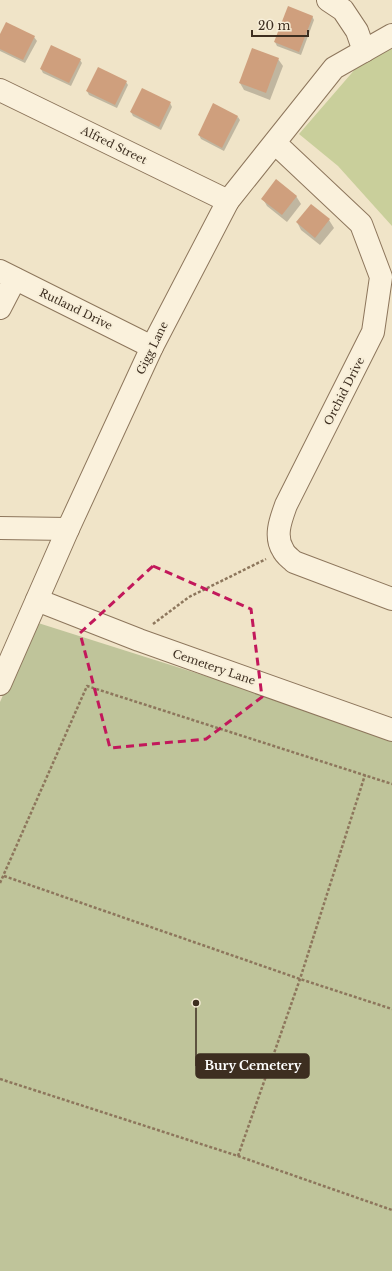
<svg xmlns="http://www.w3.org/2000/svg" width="392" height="1271" font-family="'Libre Baskerville',serif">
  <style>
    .green { fill: #c9cf9b }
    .cemetery { fill: #bfc49a }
    .shadow { fill: #0003 }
    .building { fill: #cf9f7d }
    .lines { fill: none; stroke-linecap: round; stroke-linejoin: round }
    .minor-casing { stroke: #8d765c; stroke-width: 24 }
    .path { stroke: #8d765c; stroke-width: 2.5; stroke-dasharray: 3 2; stroke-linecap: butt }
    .minor { stroke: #faf1dc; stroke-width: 22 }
    .marked { fill: none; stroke: #c2185b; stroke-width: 3; stroke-dasharray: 8 5; stroke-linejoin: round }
    .labels { text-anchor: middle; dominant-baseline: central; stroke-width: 4; stroke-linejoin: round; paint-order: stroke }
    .street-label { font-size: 11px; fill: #3d2e20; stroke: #f7eed8 }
    .leader { fill: none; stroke: #3d2e20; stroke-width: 1.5 }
    .callout-dot { fill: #3d2e20; stroke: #f7eed8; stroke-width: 1.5 }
    .callout { fill: #3d2e20; stroke: #3d2e20; stroke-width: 1.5 }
    .callout-label { font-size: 12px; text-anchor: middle; font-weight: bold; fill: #fff }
  </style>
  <rect width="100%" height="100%" fill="#f0e4c8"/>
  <!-- green -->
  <path class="green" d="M392 45V226L338 166 299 134 363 60Z"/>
  <!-- cemetery -->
  <path class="cemetery" d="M35 622 392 735V1271H0V702Z"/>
  <!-- shadow -->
  <g class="shadow">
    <path d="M312 16 314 20 301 55 277 46 275 42Z"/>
    <path d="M0 36 34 37 37 41 25 63 0 51Z"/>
    <path d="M278 59 283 66 270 100 244 90 240 83Z"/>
    <path d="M80 60 82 63 71 86 43 73 41 69Z"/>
    <path d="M126 82 128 85 117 108 89 95 87 91Z"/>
    <path d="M142 90 170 103 172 107 161 130 133 116 131 112Z"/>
    <path d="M238 117 240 120 224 151 201 139 199 135Z"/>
    <path d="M296 196 301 204 287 222 267 206 263 199Z"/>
    <path d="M311 205 329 220 334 228 320 245 301 230 297 222Z"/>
  </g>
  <!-- building -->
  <g class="building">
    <path d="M288 6 313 16 299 52 274 42Z"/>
    <path d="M6 22 35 36 23 60 0 49V34Z"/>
    <path d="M51 45 81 59 69 83 40 69Z"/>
    <path d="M252 48 279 58 266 93 239 83Z"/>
    <path d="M98 67 127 81 115 105 86 91Z"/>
    <path d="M142 88 171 102 159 127 130 112Z"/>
    <path d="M213 103 238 116 222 148 198 135Z"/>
    <path d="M276 179 297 196 282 215 261 199Z"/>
    <path d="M311 204 330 219 315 238 296 222Z"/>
  </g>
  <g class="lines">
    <defs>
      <g id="minor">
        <path d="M328 0 343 10 357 31 364 51"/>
        <path d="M0 90 228 201"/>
        <path d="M275 143 361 224 381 277 373 332 286 505C281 519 274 536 283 550 285 555 290 558 294 562L392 599"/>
        <path d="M0 271 152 347"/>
        <path d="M0 308 15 279"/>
        <path d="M0 528 68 529"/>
        <path d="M37 600 139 640 392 730"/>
        <path d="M0 684 68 529 152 347 228 201 334 68 392 35"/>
      </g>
    </defs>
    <!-- minor casing -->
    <use href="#minor" class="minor-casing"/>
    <!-- path -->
    <g class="path">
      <path d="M153 624 189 597 266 559"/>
      <path d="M4 876 300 979 392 1009"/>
      <path d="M0 883 87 686 392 784"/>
      <path d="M0 1079 238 1156 392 1210"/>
      <path d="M238 1156 300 979 365 775"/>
    </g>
    <!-- minor -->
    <use href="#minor" class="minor"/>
  </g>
  <!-- marked area -->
  <path class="marked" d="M153 566 251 609 262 697 206 739 110 748 80 633Z"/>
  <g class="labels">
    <!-- street labels -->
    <g class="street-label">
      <text transform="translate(114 145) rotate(26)">Alfred Street</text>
      <text transform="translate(76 309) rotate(26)">Rutland Drive</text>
      <text transform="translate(152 348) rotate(-64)">Gigg Lane</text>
      <text transform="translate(344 391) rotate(-63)">Orchid Drive</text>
      <text transform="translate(214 667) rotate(19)">Cemetery Lane</text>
    </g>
  </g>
  <!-- callouts -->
  <path class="leader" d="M196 1003L196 1066"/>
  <circle class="callout-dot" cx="196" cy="1003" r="4"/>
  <rect class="callout" x="196" y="1054" width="113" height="24" rx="4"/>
  <g class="callout-label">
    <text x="253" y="1070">Bury Cemetery</text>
  </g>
  <!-- scale -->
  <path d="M252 30v6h56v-6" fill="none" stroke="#3d2e20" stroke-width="2"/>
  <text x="258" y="30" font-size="12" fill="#3d2e20" stroke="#f7eed8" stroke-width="3" paint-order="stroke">20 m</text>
</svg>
